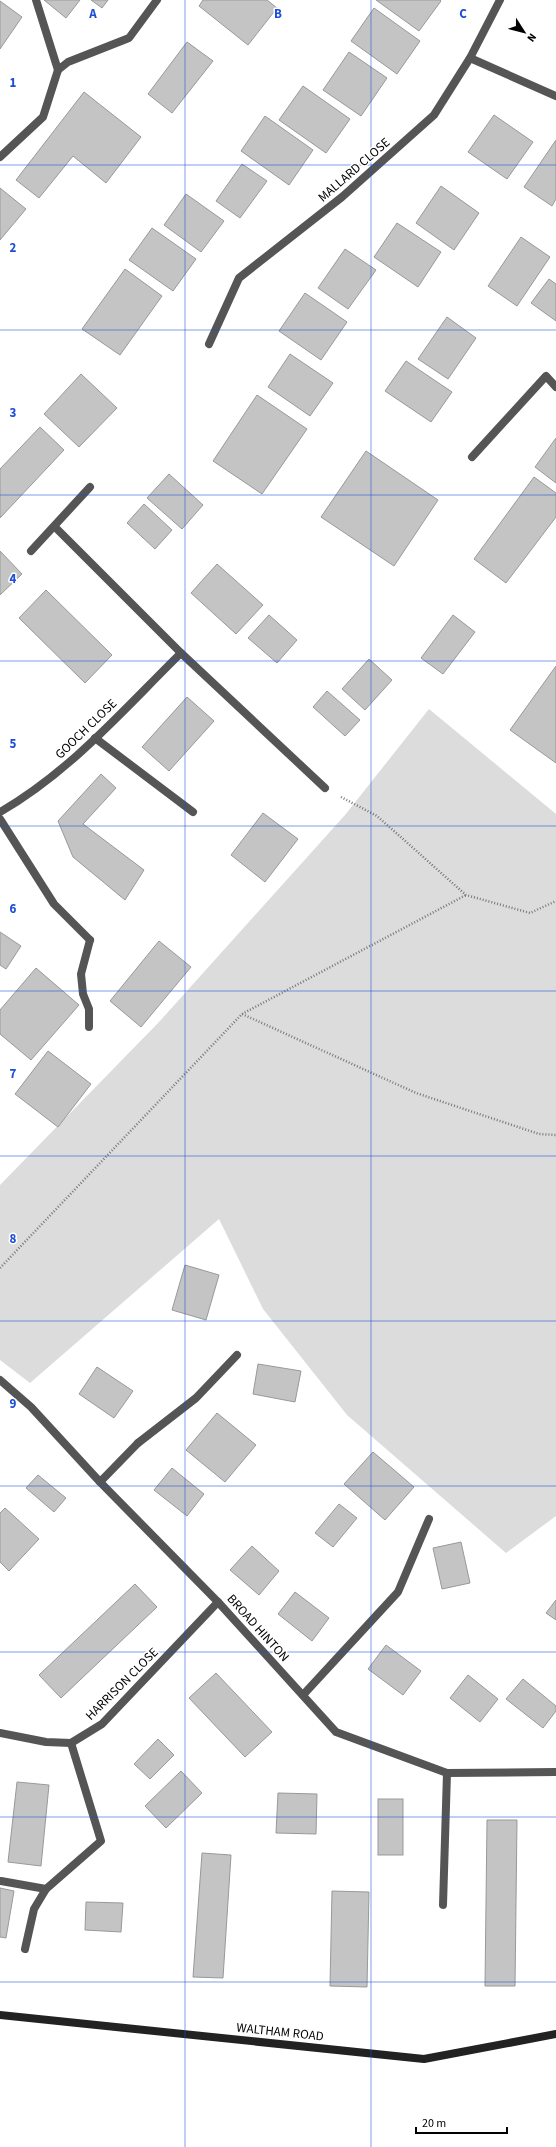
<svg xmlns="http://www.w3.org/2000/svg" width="556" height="2147" font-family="'Source Sans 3',sans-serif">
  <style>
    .green { fill: #dcdcdc }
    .building { fill: #c4c4c4; stroke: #999 }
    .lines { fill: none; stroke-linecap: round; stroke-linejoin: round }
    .path { stroke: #777; stroke-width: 2.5; stroke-dasharray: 1 2; stroke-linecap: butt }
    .service { stroke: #555; stroke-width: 8 }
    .minor { stroke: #555; stroke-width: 8 }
    .secondary { stroke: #222; stroke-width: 8 }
    .grid { fill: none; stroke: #1d4ed8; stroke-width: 1; stroke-opacity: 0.55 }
    .labels { text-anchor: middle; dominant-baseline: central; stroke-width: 3; stroke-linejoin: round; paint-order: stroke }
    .street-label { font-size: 13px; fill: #000; stroke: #fff }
    .grid-label { font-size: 13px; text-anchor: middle; font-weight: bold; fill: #1d4ed8; stroke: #fff; stroke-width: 3; stroke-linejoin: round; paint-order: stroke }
  </style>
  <rect width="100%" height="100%" fill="#fff"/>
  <!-- green -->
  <path class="green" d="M429 709 556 814V1516L506 1553 347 1415 263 1309 219 1219 30 1383 0 1360V1185L159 1022 345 815Z"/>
  <!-- building -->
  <g class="building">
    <path d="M44 0H80L66 18Z"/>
    <path d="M91 0H108L102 8Z"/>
    <path d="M203 0H267L277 8 248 45 199 6Z"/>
    <path d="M376 0H440L441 1 419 31Z"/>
    <path d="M0 1 22 17 0 49Z"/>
    <path d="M374 8 420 41 397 74 351 41Z"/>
    <path d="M187 42 213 61 172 113 148 94Z"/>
    <path d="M349 52 387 78 361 116 323 90Z"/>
    <path d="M303 86 350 119 326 153 279 120Z"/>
    <path d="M84 92 141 137 106 183 73 156 39 198 16 180Z"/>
    <path d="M494 115 533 142 507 179 468 152Z"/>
    <path d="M265 116 313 150 289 185 241 151Z"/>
    <path d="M556 140V199L552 206 524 187Z"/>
    <path d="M242 164 267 181 240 218 216 201Z"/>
    <path d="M441 186 479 213 454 250 416 223Z"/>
    <path d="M0 188 26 209 0 240Z"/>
    <path d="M186 194 224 221 201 252 164 225Z"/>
    <path d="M397 223 441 252 418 287 374 257Z"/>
    <path d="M152 228 196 259 173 291 129 260Z"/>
    <path d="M521 237 550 257 517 306 488 286Z"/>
    <path d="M345 249 376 270 348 309 318 288Z"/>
    <path d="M125 269 162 296 120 355 82 329Z"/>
    <path d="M549 279 556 284V321L531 303Z"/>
    <path d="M305 293 347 322 321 360 279 331Z"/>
    <path d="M447 317 476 338 448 379 418 359Z"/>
    <path d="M290 354 333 383 310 416 268 387Z"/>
    <path d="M406 361 452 392 431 422 385 391Z"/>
    <path d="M81 374 117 408 79 447 44 414Z"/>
    <path d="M257 395 307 429 262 494 213 461Z"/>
    <path d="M40 427 64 450 0 518V469Z"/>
    <path d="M556 438V483L535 467Z"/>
    <path d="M366 451 438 500 394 566 321 517Z"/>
    <path d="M169 474 203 505 182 529 147 498Z"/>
    <path d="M534 477 556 493V517L506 583 474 559Z"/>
    <path d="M144 504 172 530 155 549 127 523Z"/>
    <path d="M0 551 22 574 0 595Z"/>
    <path d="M217 564 263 605 236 634 191 593Z"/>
    <path d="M46 590 112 655 85 683 19 618Z"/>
    <path d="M269 615 297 640 277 663 248 638Z"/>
    <path d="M453 615 475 632 443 674 421 658Z"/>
    <path d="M369 659 392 680 365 710 342 689Z"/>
    <path d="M556 666V763L510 730Z"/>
    <path d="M327 691 360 720 345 736 313 707Z"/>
    <path d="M187 697 214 721 169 771 142 747Z"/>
    <path d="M101 774 116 788 83 824 144 870 125 900 73 857 58 821Z"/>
    <path d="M263 813 298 839 265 882 231 855Z"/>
    <path d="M0 932 21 946 6 969 0 965Z"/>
    <path d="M159 941 191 967 141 1027 110 1001Z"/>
    <path d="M36 968 79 1005 31 1060 0 1034V1010Z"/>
    <path d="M48 1051 91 1084 58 1127 15 1094Z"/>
    <path d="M185 1265 219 1275 206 1320 172 1310Z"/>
    <path d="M258 1364 301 1371 295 1402 253 1394Z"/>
    <path d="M97 1367 133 1391 114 1418 79 1394Z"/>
    <path d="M217 1413 256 1445 225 1482 186 1450Z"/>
    <path d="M373 1452 414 1487 385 1520 344 1484Z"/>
    <path d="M172 1468 204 1494 187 1516 154 1490Z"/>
    <path d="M38 1475 66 1498 54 1512 26 1488Z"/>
    <path d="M339 1504 357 1518 333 1547 315 1533Z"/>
    <path d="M5 1508 39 1539 9 1571 0 1562V1513Z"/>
    <path d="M461 1542 470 1583 442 1589 433 1548Z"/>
    <path d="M252 1546 279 1571 259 1595 230 1570Z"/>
    <path d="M135 1584 157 1607 61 1698 39 1675Z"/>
    <path d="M295 1592 329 1618 312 1641 278 1614Z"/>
    <path d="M556 1600V1620L546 1613Z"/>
    <path d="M386 1645 421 1671 403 1695 368 1669Z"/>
    <path d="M216 1673 272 1732 245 1757 189 1698Z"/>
    <path d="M468 1675 498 1699 480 1722 450 1698Z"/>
    <path d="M523 1679 556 1706V1711L543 1728 506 1699Z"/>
    <path d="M158 1739 174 1755 150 1779 134 1764Z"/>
    <path d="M181 1771 202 1793 166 1828 145 1806Z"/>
    <path d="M17 1782 49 1785 41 1866 8 1862Z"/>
    <path d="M278 1793 317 1794 316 1834 276 1833Z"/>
    <rect x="378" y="1799" width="25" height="56"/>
    <path d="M487 1820H517L515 1986H485Z"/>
    <path d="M202 1853 231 1855 223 1978 193 1977Z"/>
    <path d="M0 1888 14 1891 6 1938 0 1937Z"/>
    <path d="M332 1891 369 1892 367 1987 330 1986Z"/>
    <path d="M86 1902 123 1903 121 1932 85 1930Z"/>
  </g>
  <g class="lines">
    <!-- path -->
    <g class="path">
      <path d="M341 797 377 816 466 895 530 913 556 901"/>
      <path d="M242 1014 466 895"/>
      <path d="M0 1268 242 1014 416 1093 539 1134 556 1135"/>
    </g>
    <!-- service -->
    <g class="service">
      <path d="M95 738 193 812"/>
      <path d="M89 1027V1009L83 994 81 974 90 940"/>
      <path d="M138 1443 196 1398 237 1355"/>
      <path d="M303 1695 398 1592 429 1519"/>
    </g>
    <!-- minor -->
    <g class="minor">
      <path d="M470 58 556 96"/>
      <path d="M58 70 68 62 129 38 157 0"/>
      <path d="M0 157 43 117 58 70 36 0"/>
      <path d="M209 344 239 278 342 197 434 115 470 58 500 0"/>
      <path d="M472 457 546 376 556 387"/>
      <path d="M55 527 181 653 325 788"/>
      <path d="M31 551 90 487"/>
      <path d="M0 812C70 772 124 709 181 653"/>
      <path d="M0 819 54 904 90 940"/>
      <path d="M0 1380 31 1407 100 1482 218 1602 336 1732 447 1773 556 1772"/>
      <path d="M100 1482 138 1443"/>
      <path d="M0 1733 46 1742 71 1743 102 1724 218 1602"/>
      <path d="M1 1881 46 1889 101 1841 71 1743"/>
      <path d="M443 1905 447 1773"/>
      <path d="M25 1949 34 1909 46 1889"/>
    </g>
    <!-- secondary -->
    <path class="secondary" d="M0 2015 424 2059 556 2034"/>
  </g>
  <!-- grid -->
  <path class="grid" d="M185 0V2147M371 0V2147M0 165H556M0 330H556M0 495H556M0 661H556M0 826H556M0 991H556M0 1156H556M0 1321H556M0 1486H556M0 1652H556M0 1817H556M0 1982H556"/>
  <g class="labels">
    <!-- street labels -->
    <g class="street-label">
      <text transform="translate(354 170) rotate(-41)">MALLARD CLOSE</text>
      <text transform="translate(86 729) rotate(-44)">GOOCH CLOSE</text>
      <text transform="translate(258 1628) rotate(48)">BROAD HINTON</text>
      <text transform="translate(122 1684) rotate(-45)">HARRISON CLOSE</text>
      <text transform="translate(280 2032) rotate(6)">WALTHAM ROAD</text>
    </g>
  </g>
  <g class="grid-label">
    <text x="93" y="18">A</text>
    <text x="278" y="18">B</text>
    <text x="463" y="18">C</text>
    <text x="13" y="87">1</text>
    <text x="13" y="252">2</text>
    <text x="13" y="417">3</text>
    <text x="13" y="583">4</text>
    <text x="13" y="748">5</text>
    <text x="13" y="913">6</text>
    <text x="13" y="1078">7</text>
    <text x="13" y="1243">8</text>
    <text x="13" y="1408">9</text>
  </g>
  <!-- north arrow -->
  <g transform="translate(524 32) rotate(126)" stroke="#ffffff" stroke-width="3" paint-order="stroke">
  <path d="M0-3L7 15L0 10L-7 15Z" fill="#000000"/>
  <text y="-6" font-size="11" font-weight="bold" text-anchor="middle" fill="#000000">N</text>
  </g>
  <!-- scale -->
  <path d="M416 2127v6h91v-6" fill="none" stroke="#000000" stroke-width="2"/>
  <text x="422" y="2127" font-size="12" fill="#000000" stroke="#ffffff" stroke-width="3" paint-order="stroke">20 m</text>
</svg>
